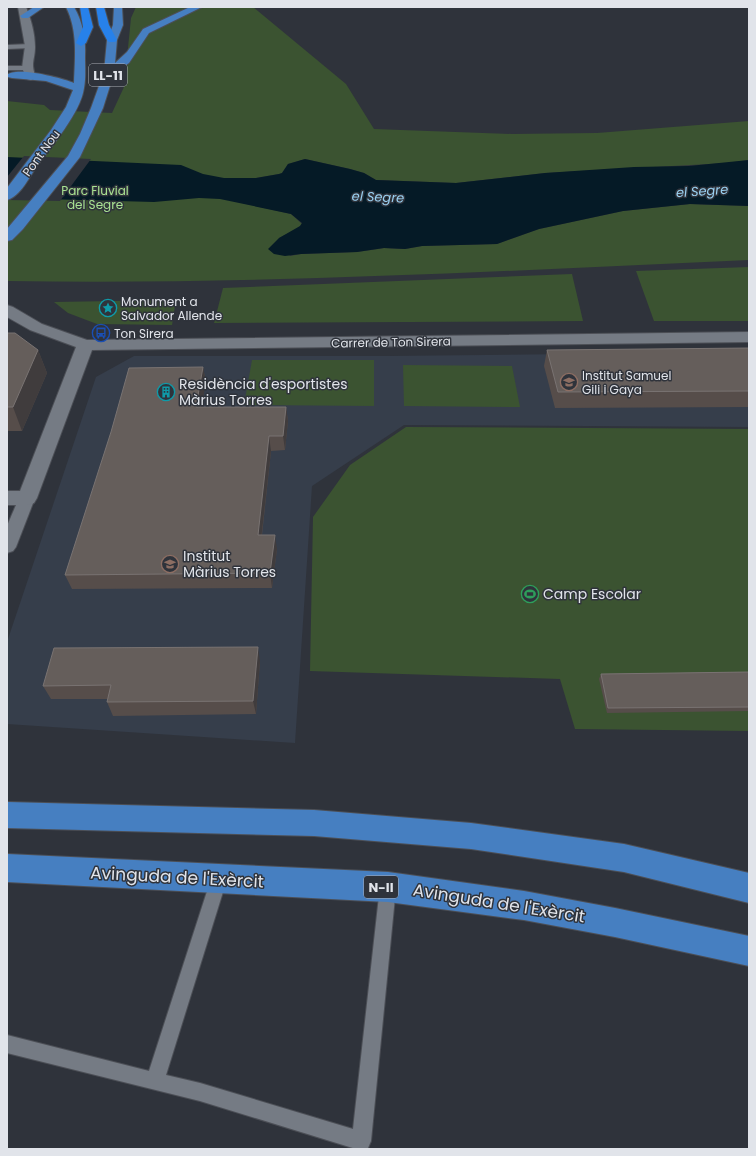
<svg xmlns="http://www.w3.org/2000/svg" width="756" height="1156" font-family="Poppins,sans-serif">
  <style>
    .built { fill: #363e4b }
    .green { fill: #3b5331 }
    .water { fill: #051a26 }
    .pier { fill: #2f333b }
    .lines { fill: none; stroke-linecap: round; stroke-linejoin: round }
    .service-casing { stroke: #4c4f56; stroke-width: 2 }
    .pedestrian-casing { stroke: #4c4f56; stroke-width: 2 }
    .minor-casing { stroke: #4c4f56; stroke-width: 2 }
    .primary-casing { stroke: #4c4f56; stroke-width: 2 }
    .motorway-casing { stroke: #4c4f56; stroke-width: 2 }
    .service { fill: #757b84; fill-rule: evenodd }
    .pedestrian { fill: #757b84; fill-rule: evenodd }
    .minor { fill: #757b84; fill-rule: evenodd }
    .primary { fill: #467fc1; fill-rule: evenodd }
    .motorway { fill: #2781ea; fill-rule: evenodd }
    .wall { fill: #564d4a }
    .shaded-wall { fill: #403c3d }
    .building { fill: #655e5b; stroke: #797372 }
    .labels { text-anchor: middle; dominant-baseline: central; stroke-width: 3; stroke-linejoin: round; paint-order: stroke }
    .far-street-label { font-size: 12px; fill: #e1e4ea; stroke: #2f333b }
    .far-park-label { font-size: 12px; fill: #a9e292; stroke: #2f333b }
    .far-poi-label { font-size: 12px; fill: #e1e4ea; stroke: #2f333b; text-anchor: start }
    .shield { fill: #2f333b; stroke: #acafb6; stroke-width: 1 }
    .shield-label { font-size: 13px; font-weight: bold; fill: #e1e4ea }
    .far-water-label { font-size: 13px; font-style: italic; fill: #9ad1f2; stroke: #2f333b }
    .poi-label { font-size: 14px; fill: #e1e4ea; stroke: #2f333b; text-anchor: start }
    .near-street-label { font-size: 17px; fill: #e1e4ea; stroke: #2f333b }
  </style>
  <rect width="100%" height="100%" fill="#2f333b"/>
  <!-- built -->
  <path class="built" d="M749 352V427L404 425 312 486 295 743 7 724V642L96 377 134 356H389Z"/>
  <!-- green -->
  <g class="green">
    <path d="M136 7H253L346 84 374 129 512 134 597 133 749 121V160L727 163 545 173 456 183 376 180 364 173 350 169 305 159 288 164 282 173 279 174 256 178H231L229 200 291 214 302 224 297 229 279 238 290 256 301 254 357 252 384 248 405 249 422 246 497 244 539 229 623 211 690 204 749 206V260C502 271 255 285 7 281V101L44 105 50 110 112 113 124 87 131 18Z"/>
    <path d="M749 267V321H654L636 271Z"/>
    <path d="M572 274 583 321 214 323 223 288Z"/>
    <path d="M176 300 172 325 97 324 68 313 54 302Z"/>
    <path d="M252 360H374V406L244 405Z"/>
    <path d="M403 365 512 366 520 407 404 406Z"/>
    <path d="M406 427 749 429V731L575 729 560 679 310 671 313 517 350 465Z"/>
  </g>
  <!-- water -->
  <path class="water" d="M7 157 181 165 203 174 224 178H256L279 174 282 173 288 164 305 159 350 169 364 173 376 180 456 183 545 173 634 167 689 166 749 160V206L690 204 623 211 539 229 497 244 422 246 405 249 384 248 357 252 301 254 285 256 274 254 268 249 279 238 300 226 302 223 291 214 220 199 199 198 154 202 7 198Z"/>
  <!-- pier -->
  <path class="pier" d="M24 156 91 159 60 201 7 200V177Z"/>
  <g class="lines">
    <defs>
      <g id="service">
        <path d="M7 45 30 44 33 46 30 48 7 49Z"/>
        <path d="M7 66H27L30 68 27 70H7Z"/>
        <path d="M219 871 225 873 227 879 166 1075 200 1083 353 1129 380 887 382 881 388 879 394 881 396 887 371 1141 368 1148 356 1149 200 1101 7 1053V1035L149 1071 211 879 213 873Z"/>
      </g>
      <path id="pedestrian" d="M27 492 33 494 35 498 16 547 13 551 7 553V526L19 498 21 494Z"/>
      <g id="minor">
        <path d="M18 7H26C31 19 35 34 35 47 35 60 30 63 36 77L31 80 27 79 22 68 25 46Z"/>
        <path d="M7 305 13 307 42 324 87 340 749 332V342L92 350 37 498 34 503 27 505H7V491H20L76 347 30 330 7 317Z"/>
      </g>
      <g id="primary">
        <path d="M34 7H44L28 18H22L20 16Z"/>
        <path d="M66 7H74C83 22 86 40 85 57 85 67 86 78 84 88 81 112 51 147 37 166 30 176 20 197 7 200V188L51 130 66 107 73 90 46 81 12 78 8 77 7 75C16 66 62 78 74 83 75 57 78 31 66 7Z"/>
        <path d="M114 7H122L123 25 117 40 115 63 127 52 143 29 190 7H202L149 33 129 63 114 73 103 108 80 157 23 229 12 240 7 241V229L68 156 80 134 91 108 104 72 107 40 113 25Z"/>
        <path d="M7 802 314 810 471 823 624 844 749 873V903L624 872 471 849 314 836 7 828Z"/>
        <path d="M7 854 388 872 524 891 615 908 749 936V966L615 937 524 920 388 902 7 882Z"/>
      </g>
      <g id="motorway">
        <path d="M80 7H88L93 27 86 43 81 46 76 43 83 27Z"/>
        <path d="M96 7H104L109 25 117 40 115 42H109L107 40 99 25Z"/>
      </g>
    </defs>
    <!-- service casing -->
    <use href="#service" class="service-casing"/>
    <!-- pedestrian casing -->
    <use href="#pedestrian" class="pedestrian-casing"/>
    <!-- minor casing -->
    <use href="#minor" class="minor-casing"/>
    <!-- primary casing -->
    <use href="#primary" class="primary-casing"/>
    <!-- motorway casing -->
    <use href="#motorway" class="motorway-casing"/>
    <!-- service -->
    <use href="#service" class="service"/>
    <!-- pedestrian -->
    <use href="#pedestrian" class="pedestrian"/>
    <!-- minor -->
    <use href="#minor" class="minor"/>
    <!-- primary -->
    <use href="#primary" class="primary"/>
    <!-- motorway -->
    <use href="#motorway" class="motorway"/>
  </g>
  <!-- wall -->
  <g class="wall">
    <path d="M7 333 38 350 47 373 22 431H7Z"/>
    <path d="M749 348V407L555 408 544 366 547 350Z"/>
    <path d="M203 367 206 382 201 407H286L288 421 285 450 271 451 262 535 277 549 272 588 72 589 65 575Z"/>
    <path d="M260 661 256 714 113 716 107 702 108 699H51L43 686Z"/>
    <path d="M749 672V711L607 713 599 679 601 674Z"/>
  </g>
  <!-- shaded-wall -->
  <g class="shaded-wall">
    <path d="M38 350 47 373 22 431 13 407Z"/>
    <path d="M203 367 206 382 199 421 196 407Z"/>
    <path d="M286 407 288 421 285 450 283 436Z"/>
    <path d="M269 436 271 451 260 549 258 535Z"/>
    <path d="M275 535 277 549 272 588 270 573Z"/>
    <path d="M258 647 260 661 256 714 253 701Z"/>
  </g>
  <!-- building -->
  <g class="building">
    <path d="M7 333H15L38 350 13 407H7Z"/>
    <path d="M749 348V391L558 392 547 350Z"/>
    <path d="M203 367 196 407H286L283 436H269L258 535H275L270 573 65 575 111 432 129 368Z"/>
    <path d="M258 647 253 701 107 702 111 685 43 686 54 648Z"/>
    <path d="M749 672V707L608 708 601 674Z"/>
  </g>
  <!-- icons -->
  <defs>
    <symbol id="sight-ring" viewBox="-11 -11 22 22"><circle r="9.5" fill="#2f333b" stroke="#0f9aa8" stroke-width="1.5"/><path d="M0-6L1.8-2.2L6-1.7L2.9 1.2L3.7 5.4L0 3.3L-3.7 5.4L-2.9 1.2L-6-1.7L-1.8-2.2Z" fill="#0f9aa8"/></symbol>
    <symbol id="bus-ring" viewBox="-11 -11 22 22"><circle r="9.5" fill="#2f333b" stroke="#1a4fb4" stroke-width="1.5"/><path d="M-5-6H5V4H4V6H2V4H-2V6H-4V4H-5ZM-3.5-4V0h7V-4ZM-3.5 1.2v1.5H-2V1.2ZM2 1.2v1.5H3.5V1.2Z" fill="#1a4fb4"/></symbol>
    <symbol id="school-ring" viewBox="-11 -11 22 22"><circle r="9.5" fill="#2f333b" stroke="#8d6e63" stroke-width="1.5"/><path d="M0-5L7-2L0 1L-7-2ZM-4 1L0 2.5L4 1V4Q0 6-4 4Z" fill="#8d6e63"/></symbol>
    <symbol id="building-ring" viewBox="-11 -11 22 22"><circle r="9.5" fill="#2f333b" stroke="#0f9aa8" stroke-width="1.5"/><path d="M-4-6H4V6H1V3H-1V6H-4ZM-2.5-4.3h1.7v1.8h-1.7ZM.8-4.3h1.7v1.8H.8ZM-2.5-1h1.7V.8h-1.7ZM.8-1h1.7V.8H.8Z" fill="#0f9aa8"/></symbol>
    <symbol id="stadium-ring" viewBox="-11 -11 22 22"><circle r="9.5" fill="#2f333b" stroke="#2e9e5b" stroke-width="1.5"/><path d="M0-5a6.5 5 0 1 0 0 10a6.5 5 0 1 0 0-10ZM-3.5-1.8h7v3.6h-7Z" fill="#2e9e5b"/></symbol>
  </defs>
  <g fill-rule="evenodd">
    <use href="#sight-ring" x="98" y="298" width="20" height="20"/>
    <use href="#bus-ring" x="91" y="323" width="20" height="20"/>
    <use href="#school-ring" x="559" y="372" width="20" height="20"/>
    <use href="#building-ring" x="156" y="382" width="20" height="20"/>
    <use href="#school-ring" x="160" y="554" width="20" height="20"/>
    <use href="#stadium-ring" x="520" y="584" width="20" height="20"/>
  </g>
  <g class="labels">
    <!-- far-street labels -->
    <g class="far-street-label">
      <text transform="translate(41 153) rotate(-54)">Pont Nou</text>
      <text transform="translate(391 342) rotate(-1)">Carrer de Ton Sirera</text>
    </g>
    <!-- far-park labels -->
    <g class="far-park-label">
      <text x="95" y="190">Parc Fluvial<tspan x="95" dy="14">del Segre</tspan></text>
    </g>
    <!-- far-poi labels -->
    <g class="far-poi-label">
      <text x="121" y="301">Monument a<tspan x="121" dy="14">Salvador Allende</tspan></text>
      <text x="114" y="333">Ton Sirera</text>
      <text x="582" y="375">Institut Samuel<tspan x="582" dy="14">Gili i Gaya</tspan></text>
    </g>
    <!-- shield labels -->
    <g class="shield">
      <rect x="89" y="64" width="38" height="22" rx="3"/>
      <rect x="364" y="876" width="34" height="22" rx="3"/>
    </g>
    <g class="shield-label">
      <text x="108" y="75">LL-11</text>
      <text x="381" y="887">N-II</text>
    </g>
    <!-- far-water labels -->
    <g class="far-water-label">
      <text transform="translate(702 191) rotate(-4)">el Segre</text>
      <text transform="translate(378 197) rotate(2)">el Segre</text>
    </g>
    <!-- poi labels -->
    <g class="poi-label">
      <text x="179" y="384">Residència d'esportistes<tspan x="179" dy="16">Màrius Torres</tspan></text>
      <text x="183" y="556">Institut<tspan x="183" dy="16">Màrius Torres</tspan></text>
      <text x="543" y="594">Camp Escolar</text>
    </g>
    <!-- near-street labels -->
    <g class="near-street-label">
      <text transform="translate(177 877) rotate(3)">Avinguda de l'Exèrcit</text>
      <text transform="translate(499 903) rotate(9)">Avinguda de l'Exèrcit</text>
    </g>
  </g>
  <!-- border -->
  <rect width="756" height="1156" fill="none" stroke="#e1e4ea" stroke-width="16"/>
</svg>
